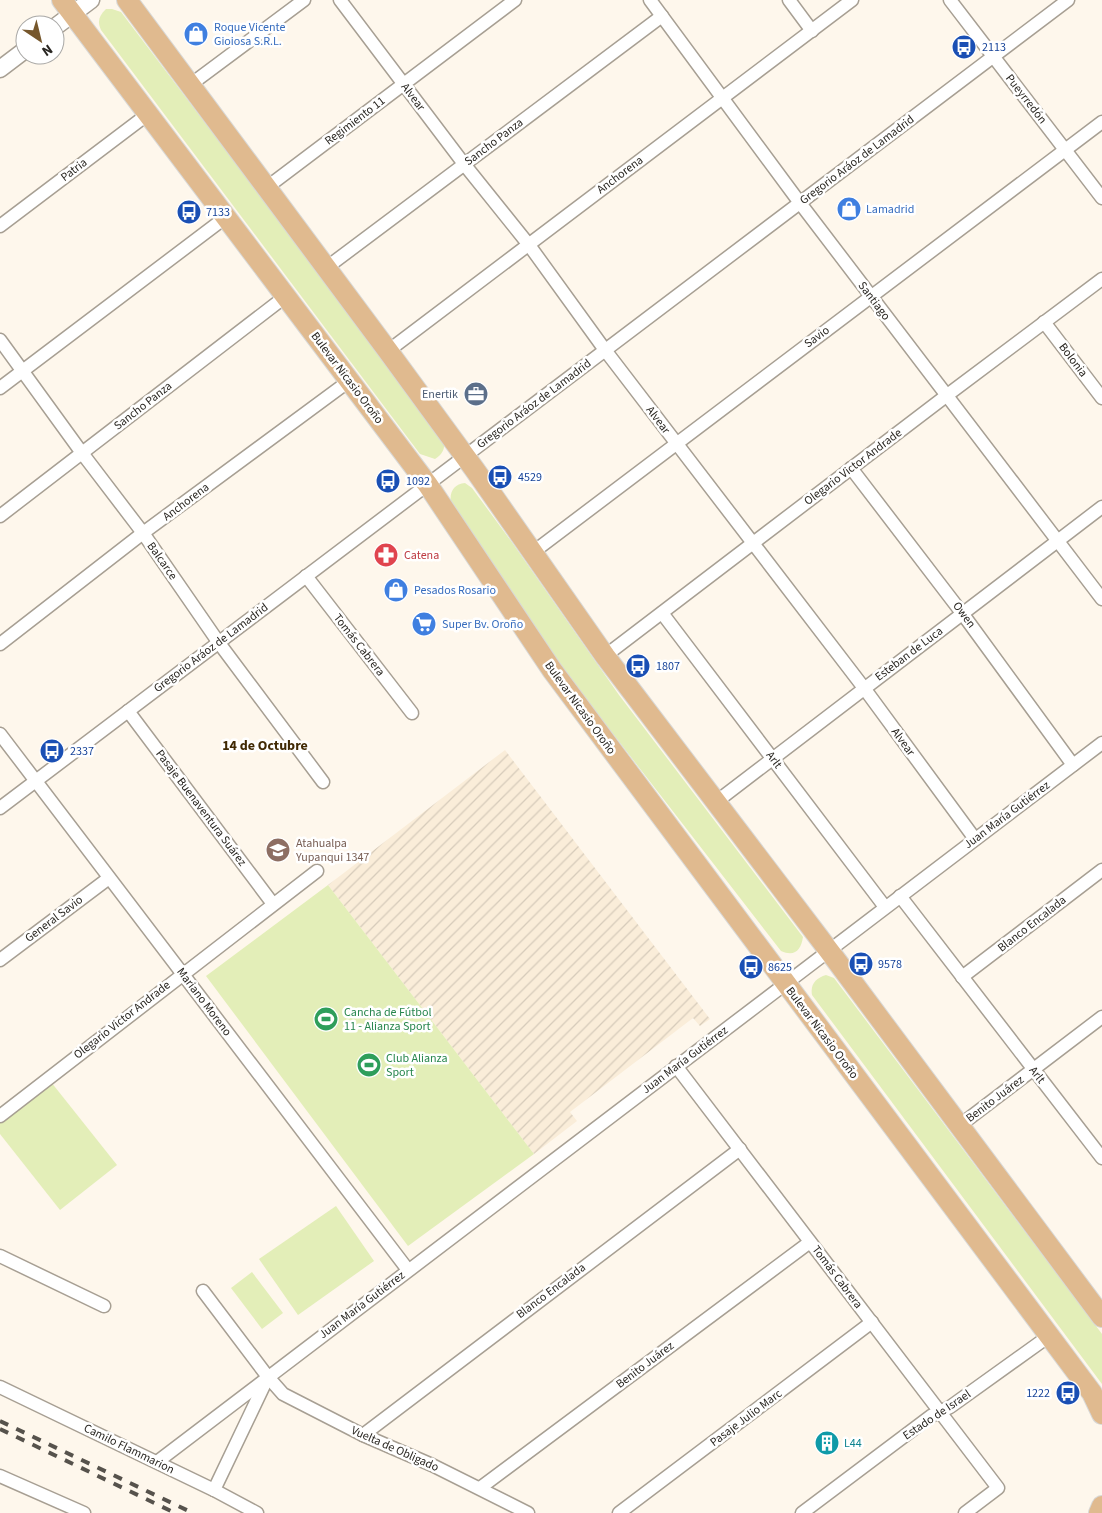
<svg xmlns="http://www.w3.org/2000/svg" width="1102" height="1513" font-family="'Source Sans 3',sans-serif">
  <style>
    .industrial { fill: url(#industrial-furrows) }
    .park { fill: #e3eeb8 }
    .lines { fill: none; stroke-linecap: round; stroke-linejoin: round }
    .minor-casing { stroke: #a79f93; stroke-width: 15 }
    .tertiary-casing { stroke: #a79f93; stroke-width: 19 }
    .primary-casing { stroke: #d8d8d7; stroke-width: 22 }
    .minor { stroke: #fff; stroke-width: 12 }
    .tertiary { stroke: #fff; stroke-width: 16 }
    .primary { stroke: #e0ba8f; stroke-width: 20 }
    .rail { stroke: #56524c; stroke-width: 4; stroke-dasharray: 9 9; stroke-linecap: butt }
    .labels { text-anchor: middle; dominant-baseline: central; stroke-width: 5; stroke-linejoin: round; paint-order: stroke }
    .shop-label { font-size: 12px; fill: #366cbe; stroke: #fff; text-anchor: start }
    .transit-label { font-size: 12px; fill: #164399; stroke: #fff; text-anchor: start }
    .street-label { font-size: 12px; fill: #292621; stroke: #fff }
    .service-label { font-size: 12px; fill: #4e5e75; stroke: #fff; text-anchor: end }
    .health-label { font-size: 12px; fill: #be3a42; stroke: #fff; text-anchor: start }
    .education-label { font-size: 12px; fill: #785e54; stroke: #fff; text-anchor: start }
    .leisure-label { font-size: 12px; fill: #27864d; stroke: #fff; text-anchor: start }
    .culture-label { font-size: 12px; fill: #0d838f; stroke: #fff; text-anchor: start }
    .neighbourhood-label { font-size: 14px; font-weight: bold; fill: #402904; stroke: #fff }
  </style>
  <defs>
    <pattern id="industrial-furrows" width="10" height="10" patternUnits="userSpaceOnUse" patternTransform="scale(1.25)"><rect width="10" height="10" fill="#faedd9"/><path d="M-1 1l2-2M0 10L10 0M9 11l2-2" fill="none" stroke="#d6cbba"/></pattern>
  </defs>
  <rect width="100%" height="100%" fill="#fef7ec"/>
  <!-- industrial -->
  <path class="industrial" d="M505 750 710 1019 700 1026 693 1018 570 1112 577 1121 534 1154 328 885Z"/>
  <!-- park -->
  <g class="park">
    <path d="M106 9H112L121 12 444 438C445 448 444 453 435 459L420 454 101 30C97 21 99 16 106 9Z"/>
    <path d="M465 483 472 488 511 541 619 695 803 937C801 950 795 957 781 951L559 664 451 503C449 492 454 484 465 483Z"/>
    <path d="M328 885 534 1154 408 1246 206 976Z"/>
    <path d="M826 975 834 978 1102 1334V1384L812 995C810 984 816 978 826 975Z"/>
    <path d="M51 1082 117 1165 60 1210 0 1134V1123Z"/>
    <path d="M336 1206 374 1261 298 1315 259 1259Z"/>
    <path d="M252 1272 283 1313 262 1329 231 1288Z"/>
  </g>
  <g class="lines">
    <defs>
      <g id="minor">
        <path d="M340 0 464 164 529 245 605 350 864 688 975 839"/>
        <path d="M650 0 800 203 1102 599"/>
        <path d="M789 0 812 31"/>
        <path d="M950 0 1102 198"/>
        <path d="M190 85 304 0"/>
        <path d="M266 188 515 0"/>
        <path d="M0 226 148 114"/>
        <path d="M326 268 662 16"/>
        <path d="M1044 322 1102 398"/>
        <path d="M0 340 82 453 143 533 219 643 323 782"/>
        <path d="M388 351 852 0"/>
        <path d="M0 388 226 217"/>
        <path d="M851 468 962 613 1073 765"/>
        <path d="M0 516 286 296"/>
        <path d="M532 553 1102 122"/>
        <path d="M306 576 412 713"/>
        <path d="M662 613 885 907"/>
        <path d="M0 644 143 533 349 381"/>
        <path d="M605 656 946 396 1102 279"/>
        <path d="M128 711 273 904"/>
        <path d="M0 734 408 1270"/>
        <path d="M716 802 1102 507"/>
        <path d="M0 808 1068 0"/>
        <path d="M900 896 1102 1158"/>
        <path d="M0 960 109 878"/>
        <path d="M962 977 1102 870"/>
        <path d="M676 1066 998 1488 965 1513"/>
        <path d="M0 1116 317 871"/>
        <path d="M959 1126 1102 1017"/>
        <path d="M0 1256 104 1306"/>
        <path d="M203 1291 268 1377 283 1394 363 1435 432 1465 528 1513"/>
        <path d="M0 1387 214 1490 257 1513"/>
        <path d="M363 1435 740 1149"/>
        <path d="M157 1462 1102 743"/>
        <path d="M0 1476 84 1513"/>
        <path d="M480 1488 810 1242"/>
        <path d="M214 1490 267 1379"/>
        <path d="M619 1513 872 1322"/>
        <path d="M802 1513 931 1416 950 1407 1049 1336"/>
      </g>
      <g id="tertiary">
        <path d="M55 27 91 0"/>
        <path d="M0 69 25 50"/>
      </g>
      <g id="primary">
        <path d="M62 0 428 485 552 670 1092 1393 1102 1414"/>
        <path d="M127 0 388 351 475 470 605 656 836 960 1102 1317"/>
        <path d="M1099 1513 1102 1506"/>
      </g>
    </defs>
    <!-- minor casing -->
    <use href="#minor" class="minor-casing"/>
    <!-- tertiary casing -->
    <use href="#tertiary" class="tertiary-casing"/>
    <!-- primary casing -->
    <use href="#primary" class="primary-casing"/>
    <!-- minor -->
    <use href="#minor" class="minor"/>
    <!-- tertiary -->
    <use href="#tertiary" class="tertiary"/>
    <!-- primary -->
    <use href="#primary" class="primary"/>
    <!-- rail -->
    <g class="rail">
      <path d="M0 1421 193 1513"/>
      <path d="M0 1429 171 1511"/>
    </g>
  </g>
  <!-- icons -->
  <defs>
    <symbol id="shop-disc" viewBox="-11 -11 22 22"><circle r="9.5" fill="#3f7fe0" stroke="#fff"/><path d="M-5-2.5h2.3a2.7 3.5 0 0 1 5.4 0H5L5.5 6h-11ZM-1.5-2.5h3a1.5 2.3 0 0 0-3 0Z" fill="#fff"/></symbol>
    <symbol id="bus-disc" viewBox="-11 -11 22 22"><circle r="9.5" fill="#1a4fb4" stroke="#fff"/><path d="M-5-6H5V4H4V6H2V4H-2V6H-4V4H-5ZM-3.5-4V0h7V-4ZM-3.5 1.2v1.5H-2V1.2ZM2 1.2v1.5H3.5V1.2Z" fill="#fff"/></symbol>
    <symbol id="office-disc" viewBox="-11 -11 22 22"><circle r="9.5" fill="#5c6f8a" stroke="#fff"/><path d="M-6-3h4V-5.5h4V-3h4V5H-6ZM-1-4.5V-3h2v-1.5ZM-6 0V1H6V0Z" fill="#fff"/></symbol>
    <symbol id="pharmacy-disc" viewBox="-11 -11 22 22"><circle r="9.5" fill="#e0444e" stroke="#fff"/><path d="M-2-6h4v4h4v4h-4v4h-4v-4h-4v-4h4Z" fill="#fff"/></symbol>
    <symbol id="supermarket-disc" viewBox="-11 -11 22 22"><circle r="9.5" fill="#3f7fe0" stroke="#fff"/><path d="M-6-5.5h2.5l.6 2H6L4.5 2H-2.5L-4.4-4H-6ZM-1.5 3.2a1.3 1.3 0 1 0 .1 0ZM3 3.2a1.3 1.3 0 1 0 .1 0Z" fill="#fff"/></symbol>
    <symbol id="school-disc" viewBox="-11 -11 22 22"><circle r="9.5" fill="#8d6e63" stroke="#fff"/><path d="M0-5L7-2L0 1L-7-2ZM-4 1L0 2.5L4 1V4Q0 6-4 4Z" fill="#fff"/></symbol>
    <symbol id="stadium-disc" viewBox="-11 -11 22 22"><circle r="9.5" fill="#2e9e5b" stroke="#fff"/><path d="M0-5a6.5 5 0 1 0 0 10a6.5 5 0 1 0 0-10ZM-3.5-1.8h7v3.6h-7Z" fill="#fff"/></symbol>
    <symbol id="building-disc" viewBox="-11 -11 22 22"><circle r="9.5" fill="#0f9aa8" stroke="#fff"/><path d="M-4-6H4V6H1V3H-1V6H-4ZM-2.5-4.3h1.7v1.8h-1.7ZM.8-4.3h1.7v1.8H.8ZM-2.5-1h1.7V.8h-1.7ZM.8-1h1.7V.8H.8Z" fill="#fff"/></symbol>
  </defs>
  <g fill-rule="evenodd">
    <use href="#shop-disc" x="182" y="20" width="28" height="28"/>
    <use href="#bus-disc" x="950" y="33" width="28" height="28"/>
    <use href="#shop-disc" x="835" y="195" width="28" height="28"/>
    <use href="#bus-disc" x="175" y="198" width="28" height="28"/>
    <use href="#office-disc" x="462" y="380" width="28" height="28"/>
    <use href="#bus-disc" x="486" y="463" width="28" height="28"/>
    <use href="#bus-disc" x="374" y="467" width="28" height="28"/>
    <use href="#pharmacy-disc" x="372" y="541" width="28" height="28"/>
    <use href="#shop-disc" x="382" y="576" width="28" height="28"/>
    <use href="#supermarket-disc" x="410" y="610" width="28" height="28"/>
    <use href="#bus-disc" x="624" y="652" width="28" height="28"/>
    <use href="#bus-disc" x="38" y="737" width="28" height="28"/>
    <use href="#school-disc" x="264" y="836" width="28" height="28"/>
    <use href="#bus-disc" x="847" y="950" width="28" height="28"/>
    <use href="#bus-disc" x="737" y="953" width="28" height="28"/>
    <use href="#stadium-disc" x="312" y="1005" width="28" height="28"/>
    <use href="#stadium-disc" x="355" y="1051" width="28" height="28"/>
    <use href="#bus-disc" x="1054" y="1379" width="28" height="28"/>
    <use href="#building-disc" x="813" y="1429" width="28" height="28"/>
  </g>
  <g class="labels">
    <!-- shop labels -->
    <g class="shop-label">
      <text x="214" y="27">Roque Vicente<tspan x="214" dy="14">Gioiosa S.R.L.</tspan></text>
      <text x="866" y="209">Lamadrid</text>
      <text x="414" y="590">Pesados Rosario</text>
      <text x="442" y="624">Super Bv. Oroño</text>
    </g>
    <!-- transit labels -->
    <g class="transit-label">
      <text x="982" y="47">2113</text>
      <text x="206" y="212">7133</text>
      <text x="518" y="477">4529</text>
      <text x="406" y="481">1092</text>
      <text x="656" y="666">1807</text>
      <text x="70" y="751">2337</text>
      <text x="878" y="964">9578</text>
      <text x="768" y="967">8625</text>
      <text x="1050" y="1393" text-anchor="end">1222</text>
    </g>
    <!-- street labels -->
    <g class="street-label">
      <text transform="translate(413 97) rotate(53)">Alvear</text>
      <text transform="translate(1026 99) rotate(52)">Pueyrredón</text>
      <text transform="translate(355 121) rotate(-37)">Regimiento 11</text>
      <text transform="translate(494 142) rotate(-37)">Sancho Panza</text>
      <text transform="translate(857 160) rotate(-37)">Gregorio Aráoz de Lamadrid</text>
      <text transform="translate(74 170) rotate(-37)">Patria</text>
      <text transform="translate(620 175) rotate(-37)">Anchorena</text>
      <text transform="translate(874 301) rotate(53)">Santiago</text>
      <text transform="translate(817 337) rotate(-37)">Savio</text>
      <text transform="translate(1073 360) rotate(53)">Bolonia</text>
      <text transform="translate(347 378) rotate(53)">Bulevar Nicasio Oroño</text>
      <text transform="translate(534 404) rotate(-37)">Gregorio Aráoz de Lamadrid</text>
      <text transform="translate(143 406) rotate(-38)">Sancho Panza</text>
      <text transform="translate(658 420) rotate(53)">Alvear</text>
      <text transform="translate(853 467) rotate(-37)">Olegario Victor Andrade</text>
      <text transform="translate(186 502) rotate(-37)">Anchorena</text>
      <text transform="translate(162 561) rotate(55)">Balcarce</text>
      <text transform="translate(964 615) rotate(53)">Owen</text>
      <text transform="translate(359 645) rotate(52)">Tomás Cabrera</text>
      <text transform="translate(211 648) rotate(-37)">Gregorio Aráoz de Lamadrid</text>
      <text transform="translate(909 654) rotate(-37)">Esteban de Luca</text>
      <text transform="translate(580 708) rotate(54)">Bulevar Nicasio Oroño</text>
      <text transform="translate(903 742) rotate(54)">Alvear</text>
      <text transform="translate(774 760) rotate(53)">Arlt</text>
      <text transform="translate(201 808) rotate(53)">Pasaje Buenaventura Suárez</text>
      <text transform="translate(1007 815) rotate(-37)">Juan María Gutiérrez</text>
      <text transform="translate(54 919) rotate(-37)">General Savio</text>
      <text transform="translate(1032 924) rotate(-38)">Blanco Encalada</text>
      <text transform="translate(204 1002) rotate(53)">Mariano Moreno</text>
      <text transform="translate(122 1020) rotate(-38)">Olegario Victor Andrade</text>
      <text transform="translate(822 1033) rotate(53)">Bulevar Nicasio Oroño</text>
      <text transform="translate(685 1060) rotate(-37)">Juan María Gutiérrez</text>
      <text transform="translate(1037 1075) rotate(52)">Arlt</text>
      <text transform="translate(995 1099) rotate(-37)">Benito Juárez</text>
      <text transform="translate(837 1277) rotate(53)">Tomás Cabrera</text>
      <text transform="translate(551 1291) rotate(-37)">Blanco Encalada</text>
      <text transform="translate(362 1305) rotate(-37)">Juan María Gutiérrez</text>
      <text transform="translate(645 1365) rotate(-37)">Benito Juárez</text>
      <text transform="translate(937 1415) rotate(-34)">Estado de Israel</text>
      <text transform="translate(746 1418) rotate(-37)">Pasaje Julio Marc</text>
      <text transform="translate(129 1449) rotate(26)">Camilo Flammarion</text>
      <text transform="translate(395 1449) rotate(24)">Vuelta de Obligado</text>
    </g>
    <!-- service labels -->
    <g class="service-label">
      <text x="458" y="394">Enertik</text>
    </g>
    <!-- health labels -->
    <g class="health-label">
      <text x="404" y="555">Catena</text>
    </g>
    <!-- education labels -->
    <g class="education-label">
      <text x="296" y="843">Atahualpa<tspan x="296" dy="14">Yupanqui 1347</tspan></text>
    </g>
    <!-- leisure labels -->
    <g class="leisure-label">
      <text x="344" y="1012">Cancha de Fútbol<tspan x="344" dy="14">11 - Alianza Sport</tspan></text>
      <text x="386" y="1058">Club Alianza<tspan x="386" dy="14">Sport</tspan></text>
    </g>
    <!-- culture labels -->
    <g class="culture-label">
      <text x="844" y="1443">L44</text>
    </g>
    <!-- neighbourhood labels -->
    <g class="neighbourhood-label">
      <text x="265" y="746">14 de Octubre</text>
    </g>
  </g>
  <!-- north arrow -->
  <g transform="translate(40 40) rotate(145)"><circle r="24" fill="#ffffff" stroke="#a9a8a6"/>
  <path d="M0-4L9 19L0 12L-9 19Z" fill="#76572c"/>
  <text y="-8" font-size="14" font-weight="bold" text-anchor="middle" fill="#292621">N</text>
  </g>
</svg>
